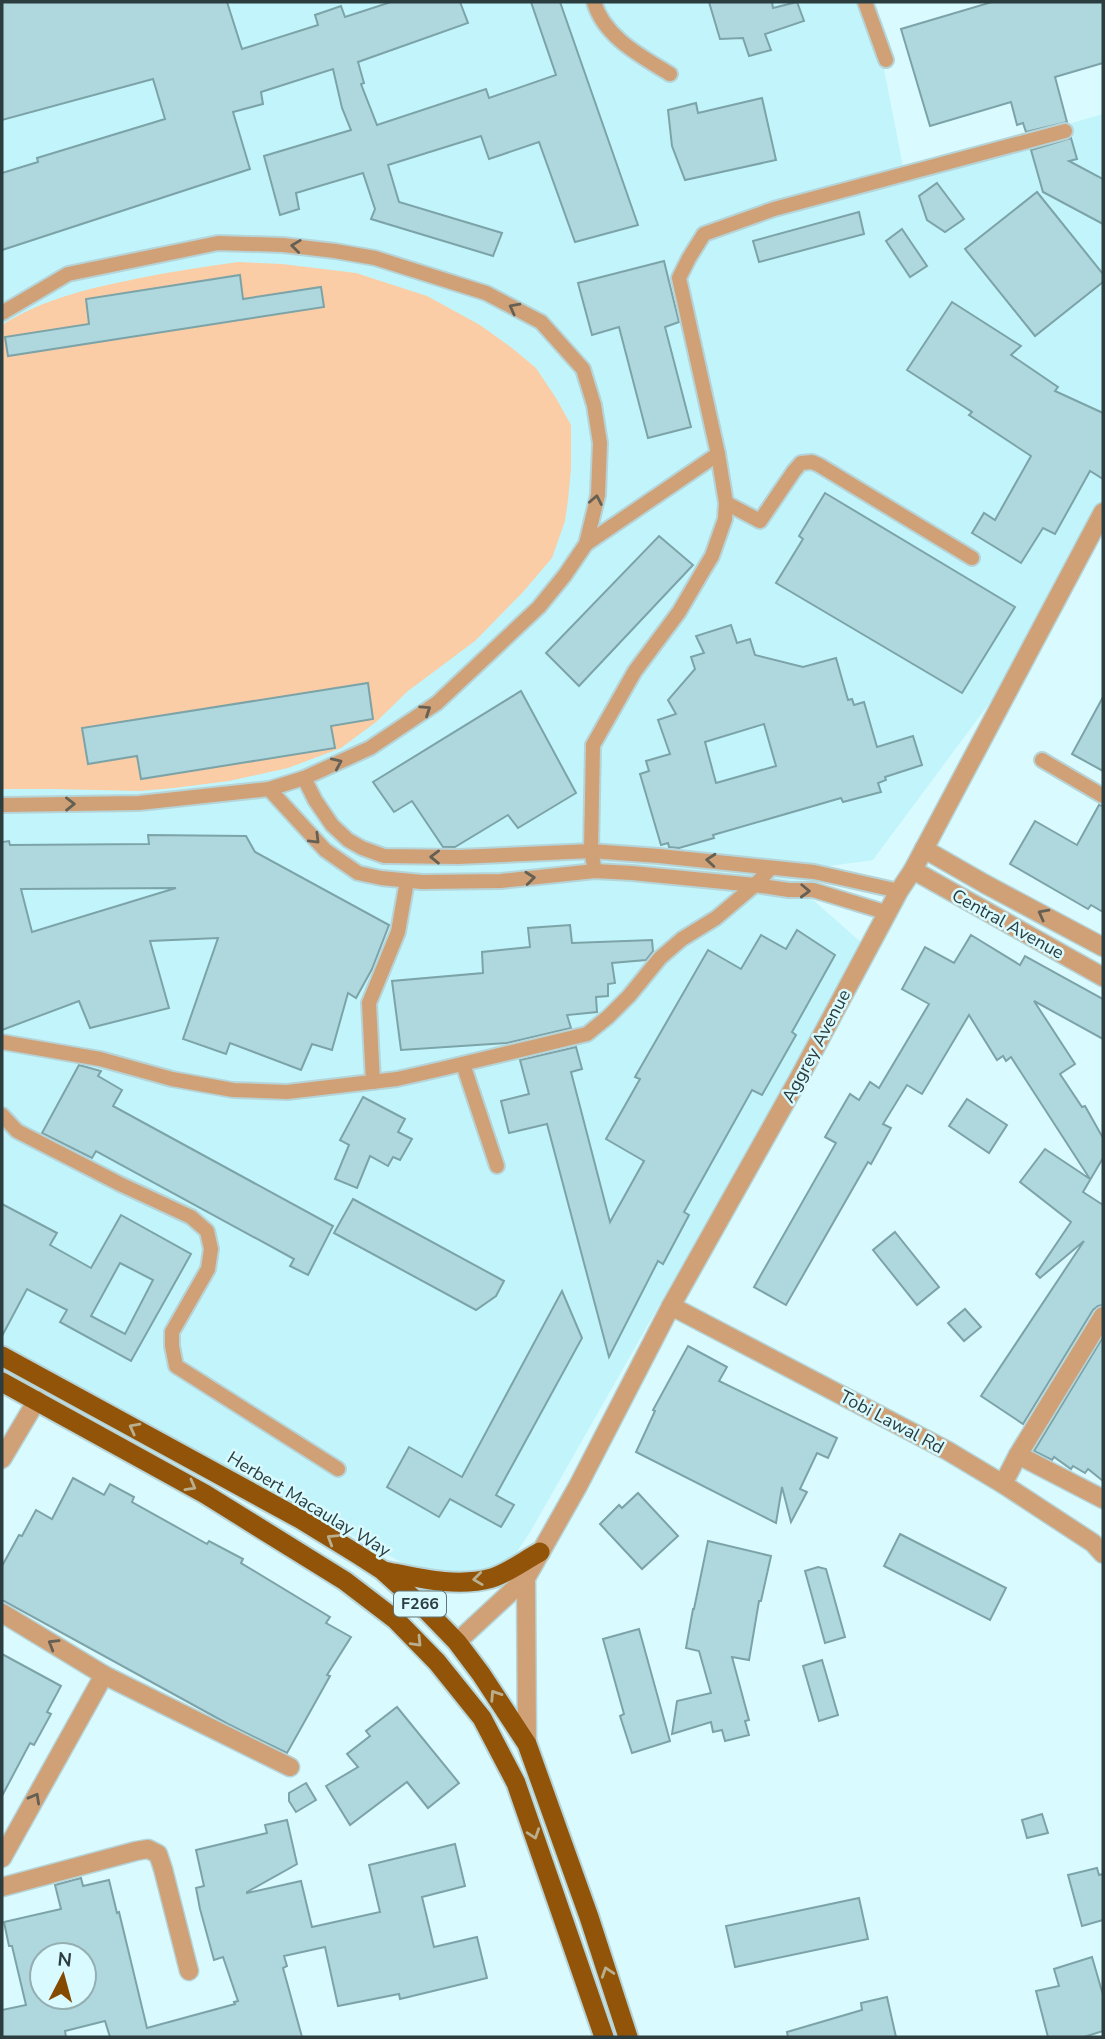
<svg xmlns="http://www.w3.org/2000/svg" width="1105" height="2039" font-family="'Nunito Sans',sans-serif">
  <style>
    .built { fill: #c1f5fb }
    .green { fill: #facda6 }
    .building { fill: #afd8de; stroke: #7ca3a8; stroke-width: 2; fill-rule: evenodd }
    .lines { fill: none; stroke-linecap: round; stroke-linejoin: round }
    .service-casing { stroke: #b6d4d8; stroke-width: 18 }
    .minor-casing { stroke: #b6d4d8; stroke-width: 21 }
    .tertiary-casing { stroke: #b6d4d8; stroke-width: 21 }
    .trunk-casing { stroke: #b6d4d8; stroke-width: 23 }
    .service { stroke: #d0a177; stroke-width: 14 }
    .minor { stroke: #d0a177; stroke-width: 18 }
    .tertiary { stroke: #d0a177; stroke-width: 18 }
    .trunk { stroke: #925408; stroke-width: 19 }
    .oneway { stroke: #656053 }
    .oneway2 { stroke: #b9af8f }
    .labels { text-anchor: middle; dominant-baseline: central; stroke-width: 5; stroke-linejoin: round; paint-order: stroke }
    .shield { fill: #d9fafe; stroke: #607678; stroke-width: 2 }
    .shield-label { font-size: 16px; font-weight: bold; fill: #2c3d3f }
    .street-label { font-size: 18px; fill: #2c3d3f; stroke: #d9fafe }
  </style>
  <rect width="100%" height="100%" fill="#d9fafe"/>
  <!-- built -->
  <path class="built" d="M2 2H871L904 172 1103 114V499L1008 678 873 860 815 868 812 899 864 945 529 1534 510 1562 484 1572 457 1575 427 1572 403 1563 2 1344Z"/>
  <!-- green -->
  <path class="green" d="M238 262 282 264 356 273 427 296 480 325 512 348 536 368 556 398 571 425V469L568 500 565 521 552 558 523 592 475 641 408 691 376 722 341 748 288 768 229 781 174 788 140 791 53 789H2V325C43 299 87 289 135 279 169 272 203 267 238 262Z"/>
  <!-- building -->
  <g class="building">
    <path d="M2 2H227L242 49 318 25 315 15 341 6 345 17 391 2H460L468 23 358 62 364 83 361 84 377 125 486 89 489 98 556 75 531 2H560L638 225 575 242 539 142 489 159 481 136 388 165 399 202 502 233 493 256 371 219 375 209 363 173 296 193 299 209 280 215 264 156 351 130 342 108 333 69 261 92 263 104 233 112 250 169 2 250V173L38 162 37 158 165 119 153 79 2 120Z"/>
    <path d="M709 2H772L773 8 797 2 804 21 765 34 771 50 749 56 743 38 720 39Z"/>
    <path d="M992 2H1103V63L1055 77 1067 122 1026 132 1023 123 1017 125 1011 102 930 126 901 29Z"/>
    <path d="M762 98 776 160 685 180 672 146 668 110 696 103 698 113Z"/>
    <path d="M1071 138 1077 159 1069 161 1103 179V224L1043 192 1031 150Z"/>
    <path d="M937 183 964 219 945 232 927 220 919 196Z"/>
    <path d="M1037 192 1103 274V282L1035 336 965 249Z"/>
    <path d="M859 212 864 234 759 262 753 241Z"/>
    <path d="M902 229 927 266 910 277 886 241Z"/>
    <path d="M664 261 679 322 665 327 691 427 648 438 619 327 592 335 578 283Z"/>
    <path d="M240 275 243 299 321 287 324 307 8 356 5 337 89 324 86 299Z"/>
    <path d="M952 302 1021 346 1011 355 1058 387 1055 391 1103 413V479L1090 471 1055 534 1043 528 1021 563 972 533 984 513 995 520 1031 456 969 415 972 412 907 370Z"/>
    <path d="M825 493 1015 607 962 693 776 583 803 539 799 536Z"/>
    <path d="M659 536 693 565 579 686 546 653Z"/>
    <path d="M731 625 737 643 750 639 755 655 803 667 836 658 848 700 852 699 854 705 864 702 877 747 913 736 922 765 885 777 886 780 878 783 881 792 843 802 841 798 713 835 714 838 679 848 669 847 668 843 661 845 640 774 649 771 646 761 670 754 658 720 676 714 668 700 695 669 691 657 704 653 696 636ZM764 724 776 766 716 783 705 742Z"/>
    <path d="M368 683 373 719 331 726 335 748 141 779 137 756 88 764 82 728Z"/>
    <path d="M521 691 576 793 518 828 508 815 455 847H443L412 801 394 812 373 782Z"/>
    <path d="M1103 697V771L1072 754Z"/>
    <path d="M1099 805 1103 806V912L1091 905 1088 909 1010 864 1035 821 1077 845Z"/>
    <path d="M148 835 246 836 255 852 389 925 372 969 356 998 348 993 332 1050 312 1044 301 1070 230 1043 226 1054 183 1039 218 938 150 941 169 1008 90 1028 79 1001 2 1030V842L9 841 10 845 149 844ZM176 888 32 932 21 889Z"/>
    <path d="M570 925 572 943 652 940 653 951 646 960 612 963 615 983 608 984V996L596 997 597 1012 567 1015 571 1028 507 1043 401 1050 392 981 483 973 482 952 530 947 528 928Z"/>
    <path d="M797 930 835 955 792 1032 796 1035 762 1095 752 1090 684 1212 689 1215 663 1264 658 1261 609 1357 547 1124 509 1133 501 1101 529 1094 520 1060 576 1047 582 1069 571 1072 610 1222 644 1161 606 1139 640 1079 635 1077 708 950 741 969 761 935 786 949Z"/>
    <path d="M971 935 1020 965 1025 956 1103 999V1039L1034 1001 1075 1064 1060 1074 1082 1107 1085 1106 1103 1138V1158L1083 1192 1103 1205V1305L1098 1306 1093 1310 1023 1424 981 1396 1084 1241 1040 1278 1036 1274 1071 1222 1020 1182 1045 1149 1090 1179 1011 1057 1006 1061 1003 1056 997 1060 969 1015 922 1094 907 1085 883 1124 891 1128 871 1164 868 1162 786 1305 754 1287 836 1143 825 1137 850 1094 859 1100 870 1082 879 1088 929 1004 902 989 925 947 954 963Z"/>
    <path d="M79 1065 101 1071 98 1076 122 1090 113 1106 333 1226 308 1275 290 1266 294 1259 96 1151 92 1158 42 1133Z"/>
    <path d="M363 1097 405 1119 398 1132 412 1139 400 1160 393 1157 388 1166 370 1156 357 1188 335 1179 349 1145 340 1140Z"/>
    <path d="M967 1099 1007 1125 989 1153 949 1126Z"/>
    <path d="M353 1199 504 1281 496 1296 476 1310 334 1233Z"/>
    <path d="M2 1204 57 1233 50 1245 91 1268 121 1215 191 1254 131 1361 60 1322 67 1310 27 1289 2 1336ZM120 1263 153 1280 125 1334 91 1316Z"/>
    <path d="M895 1232 939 1287 917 1305 873 1250Z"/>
    <path d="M562 1291 582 1338 496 1495 514 1505 501 1527 450 1499 439 1517 387 1487 409 1447 462 1477Z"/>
    <path d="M965 1309 981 1327 964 1341 948 1323Z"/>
    <path d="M1103 1337V1481L1088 1469 1085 1473 1073 1466 1071 1469 1054 1457 1052 1460 1034 1451Z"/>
    <path d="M688 1346 727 1367 719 1381 837 1438 828 1458 817 1453 800 1489 807 1492 791 1522 782 1487 776 1523 636 1452 655 1411 653 1410Z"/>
    <path d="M73 1478 104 1495 110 1484 134 1497 132 1502 207 1544 209 1541 243 1559 241 1563 330 1617 326 1623 351 1637 327 1675 330 1676 287 1753 228 1724 2 1600V1566L19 1535 22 1536 36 1510 52 1519Z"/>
    <path d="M638 1493 678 1536 642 1569 600 1524 619 1505 622 1508Z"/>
    <path d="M900 1534 1006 1588 990 1620 884 1566Z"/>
    <path d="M708 1541 771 1556 761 1601H759L749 1660 732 1657 749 1720 745 1721 749 1735 725 1741 722 1730 713 1732 711 1722 672 1734 677 1701 711 1693 699 1651 686 1648 693 1609H694Z"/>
    <path d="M818 1567 826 1569 845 1637 825 1643 805 1571Z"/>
    <path d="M639 1629 670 1741 632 1753 620 1716 624 1714 603 1639Z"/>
    <path d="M2 1654 61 1686 47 1712 51 1714 34 1745 30 1743 2 1796Z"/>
    <path d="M822 1660 838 1715 819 1721 803 1666Z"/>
    <path d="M397 1707 459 1783 428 1808 407 1782 350 1825 326 1786 358 1767 347 1754 370 1736 366 1731Z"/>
    <path d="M306 1783 316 1800 296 1812 289 1801V1793Z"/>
    <path d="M1042 1814 1048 1833 1027 1838 1022 1820Z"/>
    <path d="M287 1820 297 1864 247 1892V1893L301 1881 312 1927 380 1912 369 1865 455 1844 465 1886 422 1897 434 1947 477 1937 487 1978 400 1999 399 1994 338 2006 325 1947 284 1956 287 1966 283 1968 302 2037H110L105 2021 65 2031 66 2037H2V2010L26 2005 12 1946H9L4 1922 61 1909 55 1885 81 1878 83 1886 109 1880 117 1913 119 1912 147 2028 235 2004 234 2002 238 2001 223 1957 214 1960 200 1909 196 1888 204 1886 196 1850 267 1833 265 1825ZM42 1955H84V1997H58L42 2001Z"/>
    <path d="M1097 1868 1099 1875 1103 1874V1920L1082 1926 1068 1875Z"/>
    <path d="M859 1898 868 1939 735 1967 726 1926Z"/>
    <path d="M1092 1957 1103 1995V2031L1084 2037H1048L1036 1991 1059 1986 1054 1969Z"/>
    <path d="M887 1997 896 2037H788L787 2032 862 2010 861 2003Z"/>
  </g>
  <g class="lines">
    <defs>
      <g id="service">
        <path d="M594 2C604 37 641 56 670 74"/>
        <path d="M865 2 886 60"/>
        <path d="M2 313 68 274 218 243 283 245 335 251 375 258 486 293 541 322 583 369 594 405 600 443 598 495 586 544 565 575 539 607 437 703 370 748 304 778 269 789 139 803 2 805"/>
        <path d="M726 503 760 521 794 471 801 463 812 462 819 465 972 558"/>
        <path d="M586 544 718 454"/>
        <path d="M1042 760 1103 796"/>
        <path d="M304 778 315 800 332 825 348 840 362 848 384 856 458 857 591 851 659 856 814 872 899 891"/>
        <path d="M269 789 325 850 358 873 381 878 422 882 501 881 595 871 632 873 755 885 789 890H813L888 913"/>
        <path d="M595 871 591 851 593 745 635 671 679 612 703 571 712 556 725 519 726 503 718 454 679 278 689 258 704 234 774 209 1065 131"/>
        <path d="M2 1042 100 1059 172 1079 233 1090 287 1092 397 1079 441 1069 587 1034 608 1017 629 996 660 958 682 939 716 918 755 885 770 869"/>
        <path d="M463 1064 497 1166"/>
        <path d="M373 1082 369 1003 398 932 407 881"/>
        <path d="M2 1115 17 1131 120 1184 191 1217 207 1231 211 1249 208 1269 172 1332V1346L176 1366 338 1469"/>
      </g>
      <g id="minor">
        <path d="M924 849 985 884 1103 947"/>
        <path d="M913 870 1103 977"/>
        <path d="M671 1306 948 1451 1003 1484 1093 1543 1103 1554"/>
        <path d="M1018 1455 1103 1499"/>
        <path d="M2 1459 37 1400"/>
        <path d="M1003 1484 1018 1455 1103 1316"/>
        <path d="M2 1613 104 1675 290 1767"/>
        <path d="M2 1858 104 1675"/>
        <path d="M2 1887 136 1851 148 1849 158 1854 163 1869 189 1971"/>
      </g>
      <g id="tertiary">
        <path d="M526 1578 527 1744"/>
        <path d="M457 1642 526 1578 578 1486 671 1306 799 1078 899 891 913 870 1103 512"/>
      </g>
      <g id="trunk">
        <path d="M2 1356 300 1519 357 1554 382 1570 426 1610 457 1642 481 1674 527 1744 589 1917 628 2037"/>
        <path d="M2 1382 205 1494 345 1581 396 1620 437 1662 482 1718 516 1783 604 2037"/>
        <path d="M384 1571C419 1578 457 1588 492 1578 508 1573 525 1560 540 1552"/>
      </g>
    </defs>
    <!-- service casing -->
    <use href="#service" class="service-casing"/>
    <!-- minor casing -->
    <use href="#minor" class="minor-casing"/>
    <!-- tertiary casing -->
    <use href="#tertiary" class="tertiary-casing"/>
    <!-- trunk casing -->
    <use href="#trunk" class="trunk-casing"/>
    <!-- service -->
    <use href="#service" class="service"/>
    <!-- minor -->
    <use href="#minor" class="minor"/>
    <!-- tertiary -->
    <use href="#tertiary" class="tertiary"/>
    <!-- trunk -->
    <use href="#trunk" class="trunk"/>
  </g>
  <!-- one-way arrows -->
  <defs><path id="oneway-chevron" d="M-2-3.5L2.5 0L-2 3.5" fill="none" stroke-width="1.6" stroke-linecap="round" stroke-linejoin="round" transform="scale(1.75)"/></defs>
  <g class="oneway">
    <use href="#oneway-chevron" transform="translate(296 246) rotate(-173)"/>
    <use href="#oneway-chevron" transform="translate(514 308) rotate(-152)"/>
    <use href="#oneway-chevron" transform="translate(596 500) rotate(-79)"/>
    <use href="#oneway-chevron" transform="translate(426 710) rotate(-34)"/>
    <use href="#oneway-chevron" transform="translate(337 763) rotate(-24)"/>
    <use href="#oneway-chevron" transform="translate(70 804) rotate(-1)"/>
    <use href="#oneway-chevron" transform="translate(315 839) rotate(45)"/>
    <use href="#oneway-chevron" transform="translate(435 857) rotate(-179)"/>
    <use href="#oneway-chevron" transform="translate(711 860) rotate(-175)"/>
    <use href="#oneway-chevron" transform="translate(530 878) rotate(-6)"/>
    <use href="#oneway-chevron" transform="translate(805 891) rotate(2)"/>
    <use href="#oneway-chevron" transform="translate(1043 914) rotate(-152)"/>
    <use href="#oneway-chevron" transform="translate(53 1644) rotate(-149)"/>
    <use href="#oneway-chevron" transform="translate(35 1798) rotate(-61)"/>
  </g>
  <g class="oneway2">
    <use href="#oneway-chevron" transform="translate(134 1428) rotate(-152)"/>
    <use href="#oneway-chevron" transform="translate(191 1486) rotate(29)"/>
    <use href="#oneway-chevron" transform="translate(332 1539) rotate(-148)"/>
    <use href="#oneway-chevron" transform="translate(478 1579) rotate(173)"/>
    <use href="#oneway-chevron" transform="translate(417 1642) rotate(46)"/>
    <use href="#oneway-chevron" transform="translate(495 1695) rotate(-123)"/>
    <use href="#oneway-chevron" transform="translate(534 1834) rotate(71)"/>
    <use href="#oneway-chevron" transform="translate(607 1972) rotate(-108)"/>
  </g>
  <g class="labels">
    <!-- shield labels -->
    <rect class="shield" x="394" y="1591.5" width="52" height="25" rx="5"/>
    <g class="shield-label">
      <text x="420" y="1604">F266</text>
    </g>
    <!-- street labels -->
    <g class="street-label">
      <text transform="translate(1008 924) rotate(29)">Central Avenue</text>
      <text transform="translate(816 1046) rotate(-62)">Aggrey Avenue</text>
      <text transform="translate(892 1422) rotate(28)">Tobi Lawal Rd</text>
      <text transform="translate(309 1504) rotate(31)">Herbert Macaulay Way</text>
    </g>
  </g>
  <!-- border -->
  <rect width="1105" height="2039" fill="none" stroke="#2c3d3f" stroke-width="7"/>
  <!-- north arrow -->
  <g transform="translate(63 1976) rotate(6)"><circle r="33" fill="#d9fafe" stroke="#94aeb2" stroke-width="2"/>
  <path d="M0-5L12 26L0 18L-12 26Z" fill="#844a00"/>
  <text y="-10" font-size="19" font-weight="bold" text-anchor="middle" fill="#2c3d3f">N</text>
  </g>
</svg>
